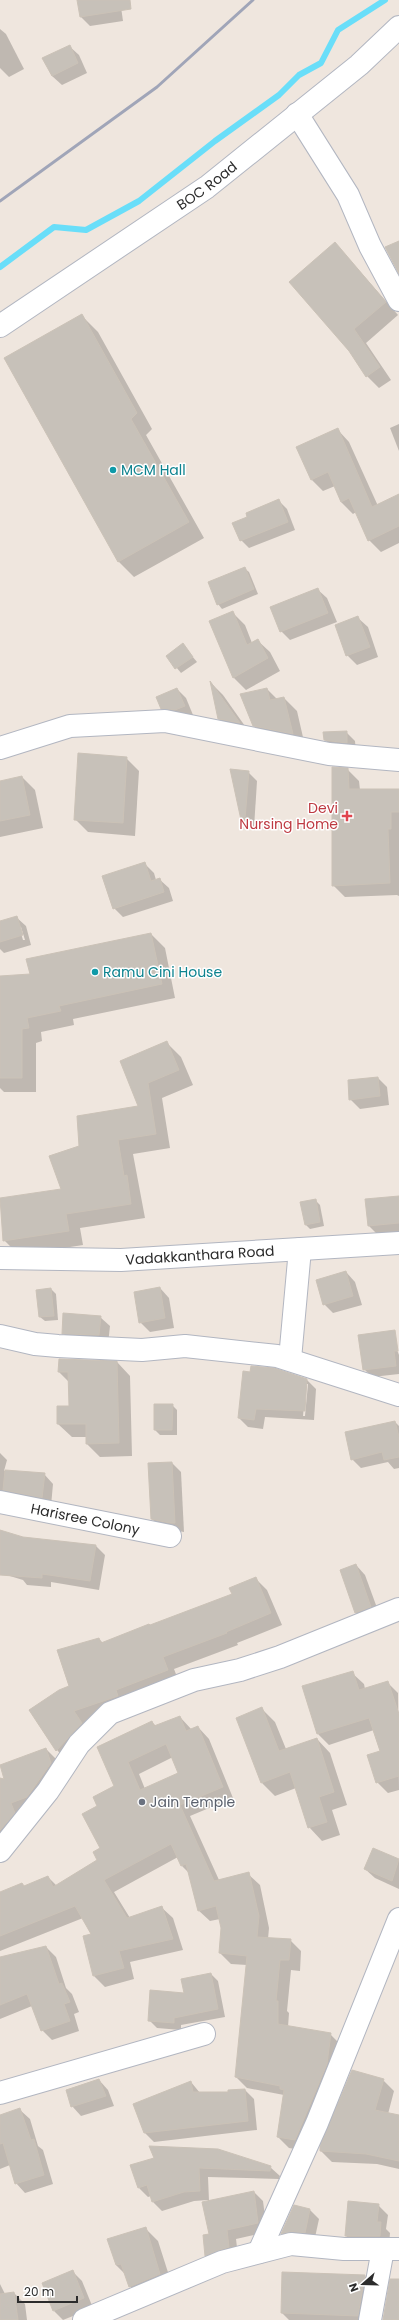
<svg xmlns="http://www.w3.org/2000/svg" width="399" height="2320" font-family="Poppins,sans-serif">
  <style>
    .shadow { fill: #0003; fill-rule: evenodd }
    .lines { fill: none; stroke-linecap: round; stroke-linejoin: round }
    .stream { stroke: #69def9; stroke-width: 6 }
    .building { fill: #c7c1b9; stroke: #cbc2b7; fill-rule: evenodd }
    .minor-casing { stroke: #b2b6c1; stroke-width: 24 }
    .minor { stroke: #fff; stroke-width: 22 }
    .rail { stroke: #a0a5b8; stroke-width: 3 }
    .culture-dot { fill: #0f9aa8; stroke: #fff; stroke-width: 1.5 }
    .health-dot { fill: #e0444e; stroke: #fff; stroke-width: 1.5 }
    .worship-dot { fill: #6b7280; stroke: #fff; stroke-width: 1.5 }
    .labels { text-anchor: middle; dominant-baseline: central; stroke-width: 3; stroke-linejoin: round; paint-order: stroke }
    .street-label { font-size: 14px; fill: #2c2c2c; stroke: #fff }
    .culture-label { font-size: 14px; fill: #0d838f; stroke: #fff; text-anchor: start }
    .health-label { font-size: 14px; fill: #be3a42; stroke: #fff; text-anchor: end }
    .worship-label { font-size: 14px; fill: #5b616d; stroke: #fff; text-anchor: start }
  </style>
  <rect width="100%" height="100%" fill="#efe6de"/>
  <!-- shadow -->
  <g class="shadow">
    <path d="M78 0H120L123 21 90 26 81 17Z"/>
    <path d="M0 29 6 34 24 69 9 77 0 68Z"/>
    <path d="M69 46 79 55 87 73 62 85 52 76 44 59Z"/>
    <path d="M335 243 398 315 366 343 391 380 379 388 367 376 350 351Z"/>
    <path d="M82 316 98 332 152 429 146 435 204 538 134 577 118 561Z"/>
    <path d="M399 424V451L390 428Z"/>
    <path d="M338 430 349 442 378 506 399 503V543L381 552 369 540 356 512 353 514 341 502 335 486 323 491 311 479Z"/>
    <path d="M278 500 287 509 295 530 249 548 241 540 249 517Z"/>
    <path d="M244 568 249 572 258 594 222 609 218 604Z"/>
    <path d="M317 589 327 598 337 622 290 640 281 631Z"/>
    <path d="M232 612 245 625 252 643 257 640 270 652 280 671 246 690 234 678 210 622Z"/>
    <path d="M358 618 368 627 378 657 357 665 347 655Z"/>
    <path d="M183 645 197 662 181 673 167 656Z"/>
    <path d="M212 684 223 695 252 736 233 732 219 718Z"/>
    <path d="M177 689 186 698 193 715 184 719 171 718 162 708Z"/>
    <path d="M267 689 277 699 284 698 297 711 305 746 267 739 254 725Z"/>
    <path d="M346 732 355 741 356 752 334 749 325 740Z"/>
    <path d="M126 758 139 771 135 836 88 832 75 819Z"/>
    <path d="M347 769 359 781 360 790H399V896L397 895 345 897 333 885Z"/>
    <path d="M248 772 257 781 254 828 251 829 242 819Z"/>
    <path d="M22 777 35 790 43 828 0 837V782Z"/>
    <path d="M144 863 154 873 156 880 159 879 169 888 173 901 123 917 114 908Z"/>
    <path d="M16 917 26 926 31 945 4 953 0 949V922ZM19 927H21L25 940H23Z"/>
    <path d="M151 934 165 948 175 998 73 1019 74 1025 41 1032 42 1041 36 1043V1092H4L0 1088V977L31 975Z"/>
    <path d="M166 1042 181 1057 193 1085 162 1098 170 1148 133 1154 145 1218 80 1228 83 1245 19 1255 4 1240 0 1199 62 1190 80 1146 140 1107 121 1062Z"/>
    <path d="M378 1078 387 1087 389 1105 360 1109 350 1099Z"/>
    <path d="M399 1197V1235L379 1236 369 1226Z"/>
    <path d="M315 1200 320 1205 324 1226 310 1229 306 1225Z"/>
    <path d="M346 1272 355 1282 362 1305 333 1313 324 1304Z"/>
    <path d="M160 1288 169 1298 174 1328 150 1332 140 1322Z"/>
    <path d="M51 1289 56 1294 58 1320 45 1321 40 1317Z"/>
    <path d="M100 1317 110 1326 108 1344 72 1343 63 1333Z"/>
    <path d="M393 1340 399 1355V1374L372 1377 364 1369Z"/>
    <path d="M117 1362 130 1376 132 1456 100 1457 87 1444V1437H72L58 1424 70 1407 69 1382 59 1372Z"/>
    <path d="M251 1373 307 1380 316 1389 314 1420 265 1417 263 1429 248 1427 239 1418ZM306 1384H308L305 1416H303Z"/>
    <path d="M172 1405 177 1410V1435H160L155 1430Z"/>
    <path d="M395 1422 399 1426V1468L394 1469 388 1462 361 1468 352 1459Z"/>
    <path d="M0 1453 7 1460 4 1471 44 1474 53 1484 51 1506 0 1497Z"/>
    <path d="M172 1463 181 1472 184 1532 161 1528 152 1519Z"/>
    <path d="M0 1531 23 1538 96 1546 105 1555 99 1590 51 1582V1587L27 1585 23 1580 0 1573Z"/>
    <path d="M356 1565 365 1575 380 1616 365 1622 356 1613 341 1571Z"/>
    <path d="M255 1578 267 1590 282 1625 237 1643 238 1645 174 1669 179 1682 127 1702 68 1762 57 1750 30 1710 70 1687 99 1639 103 1643 233 1595Z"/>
    <path d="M352 1673 364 1684 365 1689 387 1682 398 1693 399 1790 388 1793 377 1782 381 1751 374 1730 329 1745 318 1734 303 1687Z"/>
    <path d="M262 1709 275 1722 286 1749 317 1739 330 1753 347 1805 332 1810 340 1835 322 1841 309 1827 296 1788 275 1796 262 1783 238 1718Z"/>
    <path d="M180 1717 192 1730 198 1727 209 1739 233 1798 190 1816 219 1880 248 1874 260 1885 269 1928 268 1939 290 1940 301 1951 300 1971 291 1970 287 2011 289 2013 288 2027 330 2034 341 2045 307 2151 289 2148 278 2137 284 2095 247 2088 236 2077 247 1965 231 1964 220 1953 222 1928 220 1919 210 1921 198 1910 189 1873 182 1866 178 1857 114 1892 130 1918 161 1907 173 1918 183 1950 130 1962 134 1979 105 1987 94 1976 84 1937 92 1935 83 1918 0 1951V1911L25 1887 48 1877 57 1886 98 1860 101 1848 98 1806 115 1786 98 1747 152 1722 156 1726ZM173 1757 179 1773 145 1789 139 1774Z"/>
    <path d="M46 1749 59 1762 0 1848V1782Z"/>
    <path d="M374 1849 399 1860V1889L375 1878 365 1869Z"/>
    <path d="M46 1947 56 1957 66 1988 72 1994 79 2012 74 2014 79 2031 52 2040 42 2030 32 2006 0 2019V1958Z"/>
    <path d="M211 1974 218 1981 225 2017 181 2025V2030L157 2028 149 2020Z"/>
    <path d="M99 2080 108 2090 114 2106 81 2116 72 2106Z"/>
    <path d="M383 2080 394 2091 388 2114 399 2116V2169L377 2164 332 2162 321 2151Z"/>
    <path d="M191 2082 200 2093H228L245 2090 254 2099 257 2130 154 2142 145 2133 134 2105Z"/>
    <path d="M20 2110 30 2119 38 2146 43 2150 53 2184 25 2193 16 2183 10 2165 0 2169V2116Z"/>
    <path d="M132 2166 270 2167 280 2176 279 2179 208 2177 209 2201 254 2192 263 2201 267 2232 236 2239 238 2256 215 2264 206 2255 210 2235 208 2200 194 2201 162 2211 153 2202 151 2196 148 2197 139 2188Z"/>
    <path d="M349 2202 378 2205 388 2215 386 2229 390 2233 389 2245H355L346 2236Z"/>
    <path d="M310 2210 319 2219 314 2242 291 2243 282 2233Z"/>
    <path d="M145 2228 158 2241 173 2288 143 2300 130 2286 125 2274 116 2265Z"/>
    <path d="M73 2272 82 2281 93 2308 63 2320 54 2311Z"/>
    <path d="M283 2273 365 2276 374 2286 368 2320H289L282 2313Z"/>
    <path d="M0 2284 5 2294 14 2293 25 2304 27 2320H0Z"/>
  </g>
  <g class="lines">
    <!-- stream -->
    <path class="stream" d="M0 267 54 227 86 230 139 201 215 141 279 95 299 75 321 63 338 30 385 0"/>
  </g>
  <!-- building -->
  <g class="building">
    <path d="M77 0H130L131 9 80 17Z"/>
    <path d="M70 45 78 63 52 76 42 58Z"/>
    <path d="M399 241V274L385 247Z"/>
    <path d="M335 242 386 302 354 329 380 367 366 377 349 351 289 282Z"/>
    <path d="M82 314 137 413 131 419 189 522 118 562 4 358Z"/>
    <path d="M338 428 372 507 399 494V526L368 541 349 498 341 502 328 472 311 480 296 447Z"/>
    <path d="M279 499 288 522 240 541 232 523 247 517 246 513Z"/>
    <path d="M245 567 254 589 217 605 208 582Z"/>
    <path d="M318 588 328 613 280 632 270 607Z"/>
    <path d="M233 611 247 645 258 639 268 658 233 678 209 621Z"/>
    <path d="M358 616 370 647 346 656 335 625Z"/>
    <path d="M183 643 193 657 175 669 166 656Z"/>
    <path d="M210 681 240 723 218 719Z"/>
    <path d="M177 688 185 706 175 710 161 709 156 697Z"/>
    <path d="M267 688 270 700 284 697 293 734 253 726 240 694Z"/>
    <path d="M347 731V743L324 740 323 732Z"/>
    <path d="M78 753 127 757 123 823 74 820Z"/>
    <path d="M332 767 348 768 349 789H399V812H391V829H388L390 883 332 886Z"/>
    <path d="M230 769 249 771 245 819 241 820Z"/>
    <path d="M22 776 30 815 0 821V781Z"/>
    <path d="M145 862 151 881 160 878 164 892 113 909 102 876Z"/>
    <path d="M17 916 23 935 0 942V921Z"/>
    <path d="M151 933 162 984 59 1006 61 1011 27 1018 29 1028 22 1029V1078H0V976L30 974 26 959Z"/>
    <path d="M167 1041 179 1070 148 1083 156 1134 118 1140 124 1176 127 1175 131 1204 66 1214 69 1231 3 1241 0 1198 61 1189 49 1156 79 1146 77 1116 138 1106 120 1061Z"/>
    <path d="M378 1077 380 1096 349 1100 348 1080Z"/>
    <path d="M399 1196V1223L368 1226 365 1199Z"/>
    <path d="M316 1199 320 1222 305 1225 300 1202Z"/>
    <path d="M346 1271 353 1296 323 1305 316 1280Z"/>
    <path d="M160 1287 165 1318 139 1323 134 1292Z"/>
    <path d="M51 1288 54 1316 39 1317 36 1290Z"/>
    <path d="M63 1313 101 1316 99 1335 62 1334Z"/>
    <path d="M395 1330 398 1351H394L396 1366 363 1370 358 1335Z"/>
    <path d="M59 1359 117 1361 119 1443 86 1444V1424H57V1406H69L68 1372H58Z"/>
    <path d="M251 1366 274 1368 307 1379 305 1411 256 1409 254 1420 238 1418 243 1371 250 1372Z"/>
    <path d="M154 1404H173L172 1430H154Z"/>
    <path d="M395 1421 399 1437V1457L384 1460 382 1452 351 1460 345 1432Z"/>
    <path d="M172 1462 175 1523H170L151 1519 148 1463Z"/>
    <path d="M5 1470 45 1473 42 1498 3 1490Z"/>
    <path d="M0 1530 23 1537 96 1545 90 1581 42 1574V1578L0 1575Z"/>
    <path d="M356 1564 371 1607 355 1613 340 1570Z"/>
    <path d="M256 1577 271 1613 226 1632 227 1633 163 1657 168 1670 116 1690 118 1696 74 1711 82 1723 56 1751 29 1710 59 1690 69 1686 57 1650 99 1638 101 1643 149 1624 150 1625 232 1594 229 1588Z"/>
    <path d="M353 1671 359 1690 388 1681 399 1714V1776L376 1783 367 1755 380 1751 369 1718 317 1734 302 1686Z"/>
    <path d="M262 1707 279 1751 317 1738 334 1792 319 1797 327 1822 308 1828 290 1772 261 1783 236 1718Z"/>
    <path d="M180 1716 186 1731 198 1726 223 1787 180 1805 214 1881 249 1872 259 1916 257 1937 291 1939 289 1960H280L276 2001H278V2024L331 2033 327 2064 295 2140 277 2137 284 2090 280 2089V2086L235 2077 247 1956 219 1953 221 1928 216 1906 198 1911 186 1864 181 1866 171 1844 104 1880 127 1918 162 1906 173 1939 119 1951 124 1968 93 1976 83 1936 91 1934 75 1906 0 1936V1892L22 1883 24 1886 48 1876 53 1887 97 1860 93 1852 100 1848 82 1814 97 1806 93 1797 114 1786 97 1747 152 1721 154 1726ZM166 1744 178 1773 140 1790 128 1762Z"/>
    <path d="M46 1748 51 1763 27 1797 11 1803 15 1813 0 1830V1778L4 1779 0 1765Z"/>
    <path d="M373 1848 399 1859 392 1881 364 1869Z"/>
    <path d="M46 1946 59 1984 62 1983 70 2002 64 2004 70 2021 41 2031 27 1994 0 2005V1957Z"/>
    <path d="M211 1973 218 2009 174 2018V2023L148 2021 150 1990 184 1993 181 1979Z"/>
    <path d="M352 2070 384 2079 375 2110 399 2115V2161L366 2154 320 2151V2146Z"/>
    <path d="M99 2079 106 2096 71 2107 66 2090Z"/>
    <path d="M191 2081 193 2092H228V2090L245 2089 248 2121 144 2133 133 2104Z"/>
    <path d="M20 2108 31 2140 34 2139 44 2175 15 2184 3 2143 0 2144V2115Z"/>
    <path d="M149 2146 218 2149 271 2166 270 2171 199 2168 200 2191 184 2192 152 2202 147 2185 138 2188 130 2165 154 2158Z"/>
    <path d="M254 2191 258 2223 227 2230 229 2247 205 2256 203 2235 209 2234 202 2202Z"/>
    <path d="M348 2201 379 2204 377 2222H381L380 2236H345Z"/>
    <path d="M294 2205 310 2209 305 2233 292 2232 281 2234Z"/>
    <path d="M146 2227 160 2274 129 2287 121 2264 116 2265 107 2239Z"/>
    <path d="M73 2270 84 2298 53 2311 42 2283Z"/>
    <path d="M282 2272 365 2275 358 2316 281 2313Z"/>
    <path d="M390 2279H399V2320H383Z"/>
    <path d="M14 2292 18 2320H0V2294Z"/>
  </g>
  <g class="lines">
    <defs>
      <g id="minor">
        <path d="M297 114 348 195 370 246 399 300"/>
        <path id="s1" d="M0 326 207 187 359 65 399 27"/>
        <path d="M0 748 70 726 165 721 329 754 399 760"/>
        <path id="s2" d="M0 1258 121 1260 399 1243"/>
        <path d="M0 1336 35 1344 58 1346 142 1350 185 1346 277 1356 399 1395"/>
        <path d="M290 1359 300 1249"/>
        <path id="s3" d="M0 1502 170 1536"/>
        <path d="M0 1851 48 1791 79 1744 110 1713 194 1680 240 1670 280 1657 399 1609"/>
        <path d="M0 2093 204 2034"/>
        <path d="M259 2252 317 2123 399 1919"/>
        <path d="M84 2320 222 2262 291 2244 344 2249H399"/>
        <path d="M370 2320 383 2249"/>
      </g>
    </defs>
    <!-- minor casing -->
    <use href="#minor" class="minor-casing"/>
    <!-- minor -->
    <use href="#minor" class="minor"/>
    <!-- rail -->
    <path class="rail" d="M0 201 157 87 253 0"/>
  </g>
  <!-- markers -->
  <g class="culture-dot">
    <circle cx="113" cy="470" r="4"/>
    <circle cx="95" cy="972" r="4"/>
  </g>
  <path class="health-dot" d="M345 810h4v4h4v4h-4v4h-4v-4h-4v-4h4z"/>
  <circle class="worship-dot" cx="142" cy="1802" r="4"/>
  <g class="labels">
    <!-- street labels -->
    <g class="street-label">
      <text stroke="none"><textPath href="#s1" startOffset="250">BOC Road</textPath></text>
      <text stroke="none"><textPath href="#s2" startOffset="200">Vadakkanthara Road</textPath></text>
      <text stroke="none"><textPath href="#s3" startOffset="87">Harisree Colony</textPath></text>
    </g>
    <!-- culture labels -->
    <g class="culture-label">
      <text x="121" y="470">MCM Hall</text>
      <text x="103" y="972">Ramu Cini House</text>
    </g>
    <!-- health labels -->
    <g class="health-label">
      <text x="338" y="808">Devi<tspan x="338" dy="16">Nursing Home</tspan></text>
    </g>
    <!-- worship labels -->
    <g class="worship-label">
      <text x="150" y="1802">Jain Temple</text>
    </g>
  </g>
  <!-- north arrow -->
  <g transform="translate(363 2284) rotate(250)" stroke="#ffffff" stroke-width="3" paint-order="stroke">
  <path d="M0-3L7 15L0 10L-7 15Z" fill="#2c2c2c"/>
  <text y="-6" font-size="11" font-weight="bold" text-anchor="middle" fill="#2c2c2c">N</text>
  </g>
  <!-- scale -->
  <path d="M18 2296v6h59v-6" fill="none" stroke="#2c2c2c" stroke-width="2"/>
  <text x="24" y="2296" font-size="12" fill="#2c2c2c" stroke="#ffffff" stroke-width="3" paint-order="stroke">20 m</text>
</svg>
